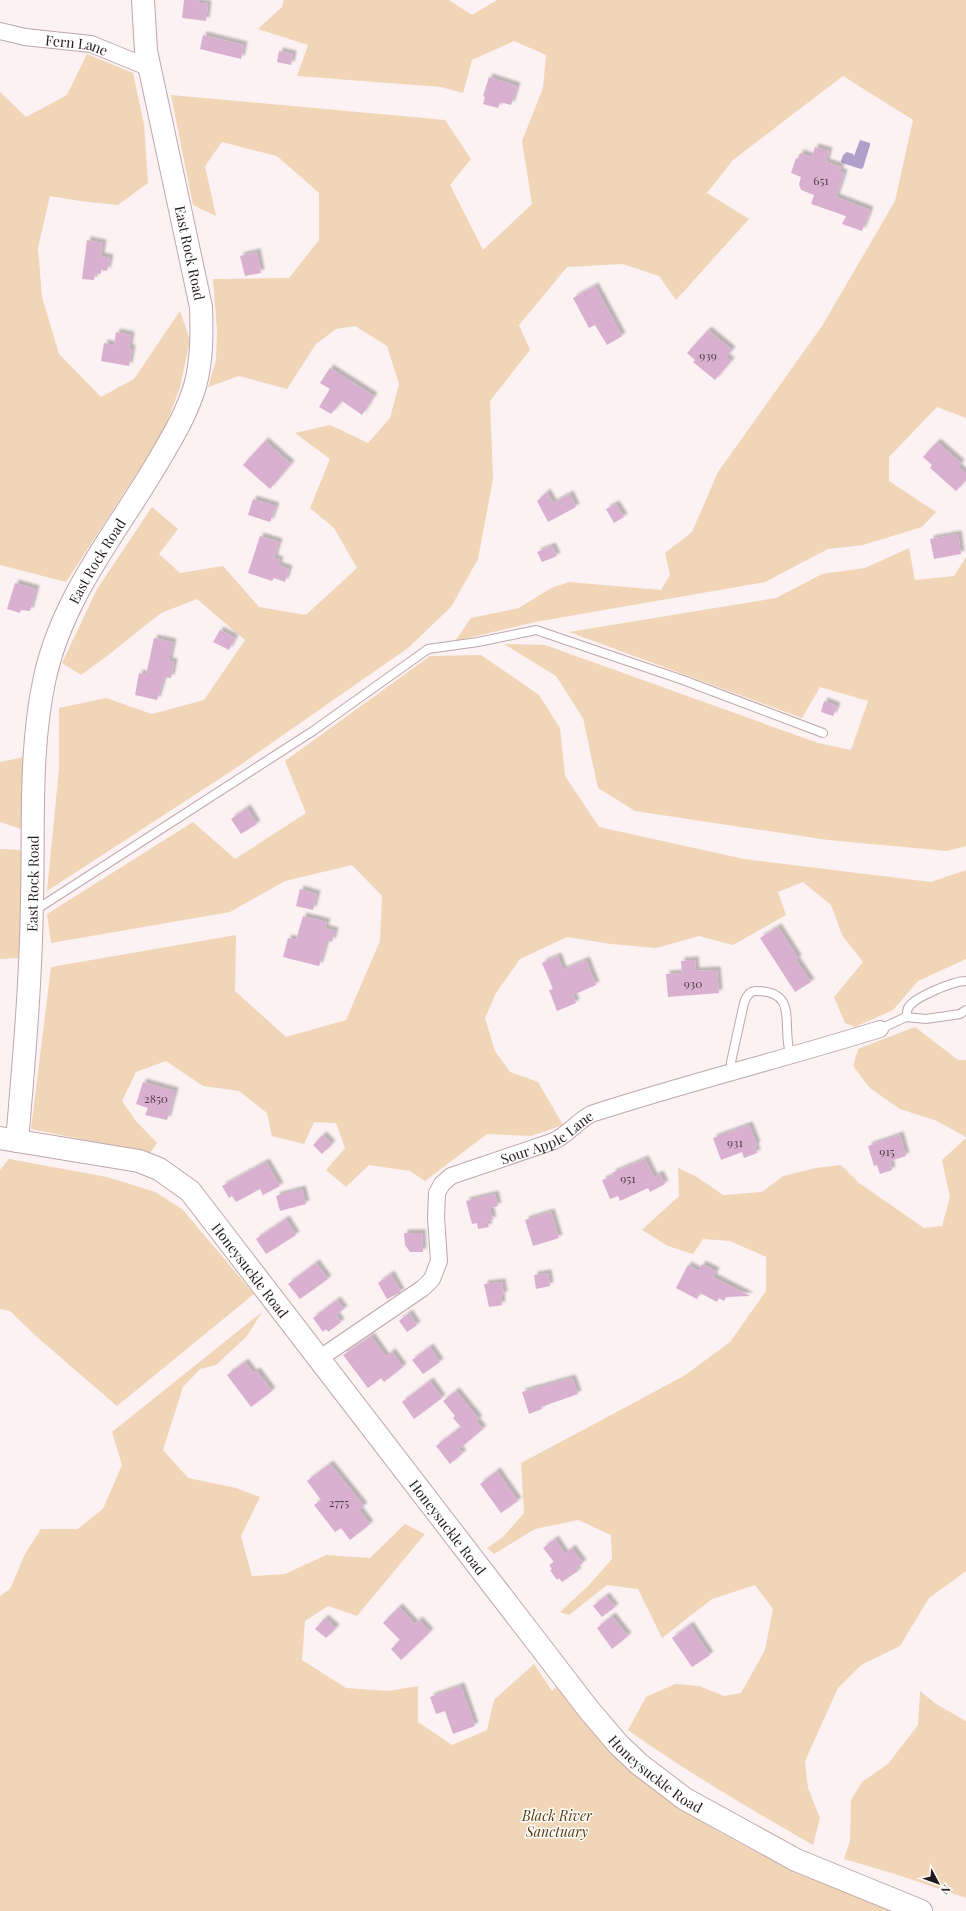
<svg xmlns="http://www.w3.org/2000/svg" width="966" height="1911" font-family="'Playfair Display',serif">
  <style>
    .green { fill: #f0d5b6 }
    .water { fill: #b09fc9 }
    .building { fill: #d9b0cf; filter: url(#shadow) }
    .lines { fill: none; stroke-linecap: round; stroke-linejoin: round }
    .lane-casing { stroke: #bfa6aa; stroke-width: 10 }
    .street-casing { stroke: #bfa6aa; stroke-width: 18 }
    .secondary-casing { stroke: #bfa6aa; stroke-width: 24 }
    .lane { stroke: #fff; stroke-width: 8 }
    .street { stroke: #fff; stroke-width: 16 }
    .secondary { stroke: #fff; stroke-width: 22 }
    .labels { text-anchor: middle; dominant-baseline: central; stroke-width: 3; stroke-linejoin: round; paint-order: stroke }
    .number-label { font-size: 12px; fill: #504048 }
    .street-label { font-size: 14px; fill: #231a1b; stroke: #fff }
    .park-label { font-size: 14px; font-style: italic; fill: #59390a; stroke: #fff }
  </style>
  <defs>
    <filter id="shadow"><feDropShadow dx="3.5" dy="-3.5" stdDeviation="1" flood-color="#0004"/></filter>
  </defs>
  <rect width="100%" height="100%" fill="#fcf1f3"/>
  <!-- green -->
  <g class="green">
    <path d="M284 0H449L472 15 497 0H966V418L937 407 889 457V481L936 512 922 527 863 545 828 549 765 582 535 622 455 641 471 618 519 608 551 588 569 582 661 590 670 575 665 553 692 532 718 472 822 326 895 201 913 120 843 76 733 160 707 193 749 219 676 300 659 276 623 264 567 267 519 325 530 350 490 401 493 479 478 559 451 607 408 648 233 770 47 891 59 769V708L106 698 152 714 204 700 245 640 197 599 161 613 107 656 81 675 62 663 97 589 152 507 178 529 159 554 180 573 223 566 259 607 306 615 357 568 334 528 310 508 330 459 295 433 330 425 368 443 390 418 399 384 387 346 355 326 336 329 316 344 287 389 239 376 208 387 216 360 217 330 213 279 289 278 319 240V193L277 156 222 142 205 166 216 216 193 205 171 95 445 120 471 159 450 185 483 250 532 204 522 141 543 88 546 55 514 41 472 60 463 93 441 87 297 76 308 45 258 29 282 7Z"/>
    <path d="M87 54 133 73 144 124 148 183 118 205 80 201 50 196 38 248 42 297 59 354 101 397 134 379 180 311 190 340 180 387 163 433 66 582 0 565V92L26 117 67 95Z"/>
    <path d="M909 548 915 580 954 576 966 557V846L947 851 828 840 635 811 598 788 583 718 556 676 504 644 545 645 818 743 851 750 868 701 820 687 802 718 569 632 776 598 822 574 865 568Z"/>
    <path d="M481 655 539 695 560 728 565 776 599 827 744 859 931 882 966 870V959L918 981 893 1010 855 1027 845 1023 834 997 863 962 842 935 831 905 803 882 778 892 786 915 733 945 699 936 656 948 611 944 567 937 520 959 496 993 485 1018 495 1051 510 1072 538 1082 563 1125 531 1136 487 1134 425 1181 410 1171 369 1165 346 1187 326 1170 345 1148 336 1123 314 1122 304 1144 272 1136 267 1113 239 1091 203 1086 166 1061 136 1072 122 1101 136 1121 157 1143 150 1153 31 1129 51 967 236 935 235 991 286 1037 346 1020 380 941 382 896 352 865 285 881 230 912 51 943 47 914 193 822 235 859 306 813 285 761 430 656Z"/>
    <path d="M24 757 21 829 0 822V762Z"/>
    <path d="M0 849 23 850 19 958 0 959Z"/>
    <path d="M915 1027 958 1060H966V1137L937 1121 900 1109 870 1088 853 1066 858 1049Z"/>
    <path d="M966 1138V1571L929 1598 900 1646 861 1665 838 1688 805 1761 808 1788 820 1818 813 1845C750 1809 687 1772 628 1730L646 1697 675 1684 699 1686 724 1696 741 1693 765 1650 773 1609 755 1585 712 1599 662 1638 638 1589 607 1585 569 1615 560 1612 588 1586 612 1559 611 1535 578 1520 535 1529 494 1554 487 1548 503 1537 524 1513 521 1463 684 1376 730 1342 766 1291V1257L730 1241 703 1239 693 1254 668 1246 642 1230 679 1196 678 1168 697 1177 723 1195 762 1192 783 1176 816 1168 841 1165 859 1183 924 1228 942 1226 950 1197 942 1160Z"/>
    <path d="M9 1159 107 1177 155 1192 182 1209 254 1294 117 1406 37 1337 10 1311 0 1309V1170Z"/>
    <path d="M262 1312 247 1336 216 1365 200 1369 183 1387 163 1450 188 1478 236 1488 260 1497 241 1536 252 1576 285 1574 326 1555 370 1558 405 1524 425 1534 357 1616 328 1606 305 1621 302 1660 346 1688 388 1691 418 1686V1722L452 1745 487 1730 494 1700 534 1664 552 1691 557 1686C582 1722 611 1757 646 1784 720 1840 805 1876 890 1911H0V1596L10 1589 25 1554 41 1529H78L103 1509 122 1465 112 1432Z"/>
    <path d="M920 1691 936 1704 966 1721V1898L898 1875 844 1859 850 1841 851 1800 862 1782 888 1764 918 1725Z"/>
  </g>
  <!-- water -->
  <path class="water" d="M860 140 870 143V145L863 168 861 169 842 163 841 161 843 155 847 152 853 154 854 156Z"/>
  <!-- building -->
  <g class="building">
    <path d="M184 0H200L199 3 208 4 206 21 182 18Z"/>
    <path d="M203 35 244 45 241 59 200 49Z"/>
    <path d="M279 51 293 54 291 65 277 62Z"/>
    <path d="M489 77 517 86 511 105 500 102 498 108 483 104 485 97 483 96Z"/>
    <path d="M815 147 829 151 826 162 841 167 839 171 844 173 836 197 870 210 862 231 842 224 846 216 811 204 814 195 801 190 799 184 801 177 791 173 796 158 798 159 800 153 812 157Z"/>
    <path d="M87 240 103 243 101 256 110 258 107 271 101 269V274L95 273 94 280 82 279Z"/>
    <path d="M257 252 261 273 245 276 240 256Z"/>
    <path d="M595 286 622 336 607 345 595 325 589 328 573 298Z"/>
    <path d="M708 330 732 350 726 357 731 361 715 380 693 362 695 360 687 353Z"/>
    <path d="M116 332 131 335 129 348H132L129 366 101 361 104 343 114 345Z"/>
    <path d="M330 368 374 396 362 415 342 401 331 414 319 407 330 389 320 383Z"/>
    <path d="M265 441 291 464 270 489 243 465Z"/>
    <path d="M937 442 961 463 958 467 966 474V480L956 491 930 468 932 465 923 457Z"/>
    <path d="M547 492 553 503 570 494 576 507 548 522 537 501Z"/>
    <path d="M253 499 276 506 270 522 248 515Z"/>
    <path d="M616 504 624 517 614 523 606 509Z"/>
    <path d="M958 534 961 554 934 559 930 539Z"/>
    <path d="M260 536 279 542 274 558 280 560 278 565 289 569 285 582 274 578 272 581 248 573Z"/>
    <path d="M552 546 557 556 542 562 537 552Z"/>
    <path d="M15 583 36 589 30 611 21 610 20 613 7 609Z"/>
    <path d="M220 630 235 638 229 650 213 642Z"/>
    <path d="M154 638 173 642 169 661 174 662 171 678 164 677 157 700 135 695 139 673 146 675Z"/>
    <path d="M824 701 837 706 833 716 821 712Z"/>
    <path d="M247 808 257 824 241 834 231 819Z"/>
    <path d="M300 889 317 894 313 910 296 906Z"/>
    <path d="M303 916 327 922 325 928 335 931 332 942 327 940 319 966 283 957 288 938 296 940Z"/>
    <path d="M778 927 798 958 796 960 811 982 795 992 760 938Z"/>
    <path d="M558 956 563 970 586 960 596 985 573 995 576 1003 557 1011 549 990 553 989 542 963Z"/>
    <path d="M695 960 696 971 717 970 719 993 668 997 666 974 682 973 681 961Z"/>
    <path d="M143 1082 175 1091 167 1120 145 1115 148 1108 136 1104Z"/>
    <path d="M749 1125 757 1145 755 1146 757 1153 744 1158 742 1152 721 1160 713 1138Z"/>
    <path d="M323 1135 332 1144 322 1154 313 1145Z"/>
    <path d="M900 1135 906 1156 890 1161 892 1170 880 1174 877 1165 874 1166 868 1146Z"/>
    <path d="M645 1159 654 1177 660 1174 665 1184 650 1192 648 1188 620 1201 618 1196 610 1199 602 1180 613 1176 612 1173Z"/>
    <path d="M266 1162 280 1186 263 1195 260 1189 236 1202 232 1196 229 1198 222 1186Z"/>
    <path d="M302 1189 306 1204 280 1211 276 1196Z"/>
    <path d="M495 1194 498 1206 490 1208 493 1220 487 1221 489 1227 478 1229 477 1223 472 1224 466 1201Z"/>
    <path d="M551 1212 559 1238 533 1246 525 1220Z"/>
    <path d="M286 1219 296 1235 266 1254 256 1239Z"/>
    <path d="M404 1233H422L423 1252H410L405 1245Z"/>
    <path d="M316 1263 328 1279 300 1299 288 1284Z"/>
    <path d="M702 1264 716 1271 713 1277 750 1296 726 1297 724 1301 719 1298 717 1302 700 1293 697 1299 676 1288 688 1265 699 1271Z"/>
    <path d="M548 1273 550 1286 536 1289 534 1275Z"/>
    <path d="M391 1274 401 1292 387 1299 378 1283Z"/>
    <path d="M502 1282 504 1295H501L502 1305 489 1307 484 1284Z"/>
    <path d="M337 1300 344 1309 336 1315 341 1322 328 1332 326 1329 323 1332 313 1318Z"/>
    <path d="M409 1313 417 1325 407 1332 399 1321Z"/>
    <path d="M371 1336 386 1357 392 1352 403 1367 384 1382 381 1378 368 1388 343 1355Z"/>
    <path d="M430 1347 440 1362 423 1374 412 1360Z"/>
    <path d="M245 1362 253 1373 257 1371 272 1391 251 1407 227 1375Z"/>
    <path d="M572 1378 578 1394 541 1407 542 1409 529 1414 522 1392Z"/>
    <path d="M430 1381 442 1398 414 1419 402 1402Z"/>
    <path d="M456 1391 479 1419 476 1421 483 1429 459 1449 463 1453 450 1464 436 1446 461 1427 453 1418 455 1416 443 1401Z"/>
    <path d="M330 1464 364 1506 359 1510 370 1524 350 1540 341 1528 335 1532 314 1505 321 1500 307 1481Z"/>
    <path d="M497 1471 518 1501 501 1513 480 1484Z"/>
    <path d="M555 1539 565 1554 572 1548 583 1563 576 1568 578 1571 562 1582 559 1578 557 1580 550 1570 552 1569 549 1565 554 1562 543 1548Z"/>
    <path d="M606 1596 615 1607 602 1617 593 1606Z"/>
    <path d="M399 1607 415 1624 419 1620 430 1632 401 1660 391 1649 400 1640 383 1623Z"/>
    <path d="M612 1616 628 1636 612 1649 597 1628Z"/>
    <path d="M325 1618 336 1628 326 1638 315 1629Z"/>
    <path d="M690 1625 710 1655 692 1667 672 1638Z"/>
    <path d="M461 1686 475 1726 453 1734 445 1711 436 1714 430 1697Z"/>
  </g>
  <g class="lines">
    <defs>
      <g id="lane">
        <path d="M34 911 313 731 428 649 478 642 536 630 683 680 823 733"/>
        <path d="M906 1017C907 1014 907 1010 908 1008 914 997 954 981 966 981"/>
        <path d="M880 1029 906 1017 926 1019 960 1014 966 1010"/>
        <path d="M731 1072V1062L744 1003C746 997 749 991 756 991 801 991 780 1029 791 1056"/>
      </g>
      <g id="street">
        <path id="s1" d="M0 31 25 37 91 44 150 68"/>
        <path id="s2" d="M320 1358 423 1288 432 1279 439 1261 436 1218 437 1193 442 1184 451 1176 554 1141C568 1134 577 1122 591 1114 686 1083 784 1059 880 1029"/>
      </g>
      <g id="secondary">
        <path id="s3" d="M0 1138 139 1161 159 1169 190 1191 589 1710 618 1744 639 1764 685 1799 796 1860 921 1911"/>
        <path id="s4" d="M17 1141C24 1061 31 980 32 900 34 826 29 749 45 677 63 595 117 532 159 460 173 436 187 413 195 386 202 360 202 334 201 307L146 51 143 0"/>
      </g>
    </defs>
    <!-- lane casing -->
    <use href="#lane" class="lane-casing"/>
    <!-- street casing -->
    <use href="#street" class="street-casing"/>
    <!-- secondary casing -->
    <use href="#secondary" class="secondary-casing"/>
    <!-- lane -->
    <use href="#lane" class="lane"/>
    <!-- street -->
    <use href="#street" class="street"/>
    <!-- secondary -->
    <use href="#secondary" class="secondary"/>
  </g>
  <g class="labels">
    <!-- number labels -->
    <g class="number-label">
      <text x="821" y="180">651</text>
      <text x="708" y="355">939</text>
      <text x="693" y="983">930</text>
      <text x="156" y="1098">2850</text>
      <text x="735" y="1142">931</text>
      <text x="887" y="1151">915</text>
      <text x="628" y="1178">951</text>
      <text x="339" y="1502">2775</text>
    </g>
    <!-- street labels -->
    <g class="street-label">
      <text stroke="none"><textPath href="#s1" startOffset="78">Fern Lane</textPath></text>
      <text transform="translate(190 253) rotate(78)">East Rock Road</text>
      <text stroke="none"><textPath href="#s4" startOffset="593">East Rock Road</textPath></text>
      <text stroke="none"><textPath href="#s4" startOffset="258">East Rock Road</textPath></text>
      <text stroke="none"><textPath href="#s2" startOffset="351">Sour Apple Lane</textPath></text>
      <text stroke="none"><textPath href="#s3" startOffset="300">Honeysuckle Road</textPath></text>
      <text stroke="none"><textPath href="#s3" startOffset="624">Honeysuckle Road</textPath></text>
      <text stroke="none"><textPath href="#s3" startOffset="948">Honeysuckle Road</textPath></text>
    </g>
    <!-- park labels -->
    <g class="park-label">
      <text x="557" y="1815">Black River<tspan x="557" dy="16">Sanctuary</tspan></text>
    </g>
  </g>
  <!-- north arrow -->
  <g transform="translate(938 1883) rotate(131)" stroke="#ffffff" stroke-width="3" paint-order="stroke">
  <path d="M0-3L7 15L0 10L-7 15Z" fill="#231a1b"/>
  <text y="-6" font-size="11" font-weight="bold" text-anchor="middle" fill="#231a1b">N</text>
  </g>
</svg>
